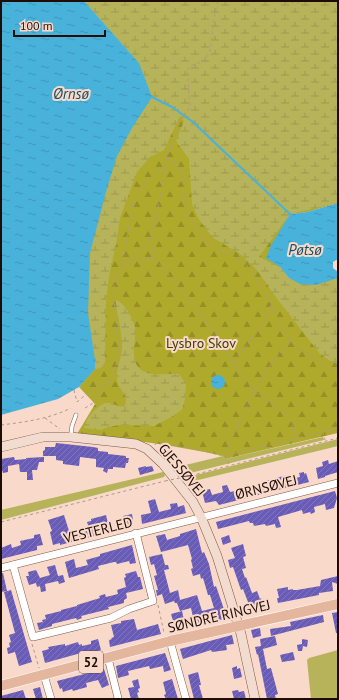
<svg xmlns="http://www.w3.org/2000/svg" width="339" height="700" font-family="'PT Sans',sans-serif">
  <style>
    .green { fill: #b6b35a }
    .forest { fill: url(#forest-firs) }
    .wetland { fill: url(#wetland-marsh) }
    .water { fill: url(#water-ripples) }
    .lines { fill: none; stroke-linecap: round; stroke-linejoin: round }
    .stream { stroke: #48b2db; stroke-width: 2 }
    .building { fill: url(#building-hatch) }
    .lane-casing { stroke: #825741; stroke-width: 4.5 }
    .street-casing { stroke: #825741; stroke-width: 8 }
    .secondary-casing { stroke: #825741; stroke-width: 10 }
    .primary-casing { stroke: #fff; stroke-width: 11 }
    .path { stroke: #b2978b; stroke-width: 1; stroke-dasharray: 3 3; stroke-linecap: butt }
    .lane { stroke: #fff; stroke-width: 3.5 }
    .street { stroke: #fff; stroke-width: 7 }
    .secondary { stroke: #f2dbcf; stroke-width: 9 }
    .primary { stroke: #e5b69e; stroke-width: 10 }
    .path-bridge { stroke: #b2978b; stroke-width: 1; stroke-dasharray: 3 3; stroke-linecap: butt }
    .labels { text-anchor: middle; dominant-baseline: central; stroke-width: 4; stroke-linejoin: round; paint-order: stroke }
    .shield { fill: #f8d9ca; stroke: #5f4a40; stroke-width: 1 }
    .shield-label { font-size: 13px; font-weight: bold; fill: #1e0d05 }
    .park-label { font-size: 14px; fill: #3e3c08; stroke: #f8d9ca }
    .street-label { font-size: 14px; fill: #1e0d05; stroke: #f8d9ca }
    .water-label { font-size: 15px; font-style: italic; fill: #144f65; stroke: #f8d9ca }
  </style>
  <defs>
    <pattern id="forest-firs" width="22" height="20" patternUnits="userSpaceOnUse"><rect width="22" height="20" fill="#afaa2b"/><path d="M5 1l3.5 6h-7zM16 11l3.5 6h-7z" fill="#969125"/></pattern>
    <pattern id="wetland-marsh" width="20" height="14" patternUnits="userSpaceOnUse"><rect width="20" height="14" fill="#b6b35a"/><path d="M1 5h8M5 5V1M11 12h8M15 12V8" fill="none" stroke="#9c994d"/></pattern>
    <pattern id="water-ripples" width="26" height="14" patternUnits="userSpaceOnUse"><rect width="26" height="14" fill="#48b2db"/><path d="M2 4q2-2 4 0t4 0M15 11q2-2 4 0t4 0" fill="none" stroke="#3f98ba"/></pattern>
    <pattern id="building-hatch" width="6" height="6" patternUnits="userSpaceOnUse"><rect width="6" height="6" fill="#695bb8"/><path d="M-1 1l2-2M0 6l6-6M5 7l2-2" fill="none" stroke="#8276b7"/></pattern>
  </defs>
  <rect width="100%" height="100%" fill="#f8d9ca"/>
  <!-- green -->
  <g class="green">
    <path d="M323 437 324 440 178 476 173 468 223 456 225 459Z"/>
    <path d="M338 439V446L190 482 188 477Z"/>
    <path d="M163 472 165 475 164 477 1 520V510Z"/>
    <path d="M338 650V699H311L307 660 309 658Z"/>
  </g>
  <!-- forest -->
  <path class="forest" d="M84 1H338V203L307 212 290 214 286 221 280 267 289 278H338V433L225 459 223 456C174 445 126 439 77 434L95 404 79 387 95 368 139 63Z"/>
  <!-- wetland -->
  <g class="wetland">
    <path d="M84 1H338V203L290 214 259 257 280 267 289 278 338 277V364L332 362 320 354 275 296 256 269 240 254 212 237 198 218 192 204 189 159 176 141 184 121 180 116 164 150 150 157 137 172 120 218 116 245 110 271 106 299 105 362 101 368 95 369 89 376 70 300 139 63Z"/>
    <path d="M116 300C121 302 124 306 127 310 130 315 134 322 135 327 137 344 126 366 148 373 158 376 169 373 179 374L186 384 185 399 182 410 171 417 154 426 120 425 108 427 101 430 84 428C84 421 98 404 106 403 113 402 118 408 125 406 129 394 119 391 117 380 116 369 122 357 122 346 122 333 118 318 116 305Z"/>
  </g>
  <!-- water -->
  <g class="water">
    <path d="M1 1H84L139 63 152 97 132 128 117 156 106 192 90 253 88 313 95 360V369L79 387 58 399 1 415Z"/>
    <path d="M338 203V259L333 262V268L338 272V278L316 285 300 284 289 278 280 267 266 258 271 245 290 214 307 212Z"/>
    <circle cx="218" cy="382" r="7"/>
  </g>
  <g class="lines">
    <!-- stream -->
    <path class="stream" d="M152 97 172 107 193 122 292 216"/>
  </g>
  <!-- building -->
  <g class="building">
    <path d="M56 443 93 447 98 448V451L108 452V454L126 456V458H129L128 463H126L125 468 113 467V469H108L107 473 103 471 104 468 96 467V459L80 457 79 466 63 464V461L56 460V456H43V451L45 450V447H55Z"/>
    <path d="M164 447 172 448V451H174L173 457H164L165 454H163Z"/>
    <path d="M14 457 15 460 26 459V458L44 457V462H39L37 470H32L33 480H27V472H20L19 464 8 466V472L3 473 2 470H1V459Z"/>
    <path d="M328 460 329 464 338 461V472L325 476V477L318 479 316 468 323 466 322 462Z"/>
    <path d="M146 466V467L152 466 154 471 140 475 138 468Z"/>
    <path d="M304 472V474L306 473 309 482 219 505 216 501 205 503 202 491 210 489 212 495 223 492 222 486 227 485 230 492 245 489 263 485 262 482 287 475 290 479 300 477 299 473Z"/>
    <path d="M335 491 337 498 334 508 326 510 325 504 314 507 315 512 311 514 310 512 303 514 302 510 278 517 281 527 276 528 275 524 266 526 265 524 254 526 253 523H250L249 521 218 529 216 522Z"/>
    <path d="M155 499 159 512 171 509 170 504 177 503 178 507 184 505 186 513 142 524 141 515 151 513 148 501Z"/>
    <path d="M132 514 133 520 130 521 132 527 124 529 122 521 124 520 123 516Z"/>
    <path d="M64 515 69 531 89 528 87 522 91 521V519L106 515 110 532 60 545V543L53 545 50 532 52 531 48 520Z"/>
    <path d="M196 529 202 553 204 552 209 564 214 587 216 586 227 618 213 622 212 621 202 623 176 631 171 614 182 611 184 620 193 617 191 608 180 611 177 603H175L174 601 165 604 162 594 157 596 156 590H158L154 576 157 575 154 564 151 565 149 557 162 554 165 565H168L169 569 164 570 170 593 178 590 180 600 197 595 202 611 214 608 210 595H208L203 578 201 579 200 574 193 576 191 569 193 568 191 560 192 559 188 545 161 552 156 536 165 534 167 540 180 536V534Z"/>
    <path d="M40 534 43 545 37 546V550L1 559V548L11 544 12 548 21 545 20 541 34 538V535Z"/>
    <path d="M229 535 231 542 223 545 221 538Z"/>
    <path d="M243 544 246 556 243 557 246 568 242 569 245 578 246 577 252 593 257 591 260 599 261 598 262 603 257 604 258 612 250 613 248 602 243 589 241 590 233 567 230 568 228 560 235 558 231 548Z"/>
    <path d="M132 545 136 563 130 564 129 561 117 564 116 562H114L98 566 99 569 69 578 65 562 74 559 76 568 88 565 86 560 100 556V554Z"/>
    <path d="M55 565 58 576 63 575 65 582 59 584 58 581 45 584 46 591 41 592 40 586 37 587 36 583 29 585 26 576H29L28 572 36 570 40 578 50 575 47 567Z"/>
    <path d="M136 571 138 577H140L143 589 126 593 127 598 124 600V603L108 607 109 609 81 616 82 618 77 620 76 618 52 624V626L39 630 37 623 43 622 42 620 46 619 45 615 61 611V610L77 606V605L100 598 99 596 105 594 106 597 118 594 117 590 126 587 124 578 126 577 125 574Z"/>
    <path d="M1 573H3L7 591 1 592Z"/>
    <path d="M338 576V584L332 582 333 591 319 593V595L278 603 277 598H279L277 589 288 587V590L293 589V590H297L320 586 321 580Z"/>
    <path d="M11 590 32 662 19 666 15 652 8 654 7 648 10 647 9 643 11 642 9 635 15 633 4 592Z"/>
    <path d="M338 612V633H336L332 613Z"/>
    <path d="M323 615 324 622 271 636 270 629 291 626 290 622Z"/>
    <path d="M134 619 137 630 158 624 161 634 110 647 109 640 112 639 111 638 114 637 111 625 121 623V621Z"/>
    <path d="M260 628 261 636 253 638 251 630Z"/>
    <path d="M232 635 234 644 226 645 227 650 212 652 211 650 183 659 182 656 180 649Z"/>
    <path d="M275 636 277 645 263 649 267 669 271 668 278 694 275 695 276 699H267L258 654 257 655 255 647 261 646 260 639Z"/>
    <path d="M98 639 101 650 89 653 88 651 45 663 42 651 49 649 48 647 65 644V646L78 642 79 645 82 644V646L91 644V641Z"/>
    <path d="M302 639 308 640 307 647 303 646 302 651H298L297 645 302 644Z"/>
    <path d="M293 652 295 660 282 662 280 655Z"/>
    <path d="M165 653 171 670 164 672 163 666 150 669 149 666 128 671 129 675 118 678 116 666Z"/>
    <path d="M237 666V669L240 668 242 677 234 679 232 668Z"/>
    <path d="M104 669 109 685 102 688 98 680 86 683 87 687 73 691 72 689 63 692 62 688 60 689 57 681Z"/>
    <path d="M198 672 201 685H199L203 699H194L188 675Z"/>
    <path d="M138 679 140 688 138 689 139 692 137 693 139 699H131L128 688 134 687 132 681Z"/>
    <path d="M172 679 178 699H166L164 695 166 694 163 682Z"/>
    <path d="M40 687 43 699H36L33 689Z"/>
    <path d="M23 690 26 699H18V698L1 699V696Z"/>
    <path d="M238 690 239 692 244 691 246 699H234L232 691Z"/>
  </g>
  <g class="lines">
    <defs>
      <path id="lane" d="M71 436 72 426 76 415"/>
      <g id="street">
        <path d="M13 565 33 637 111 618 129 609 153 601 136 533"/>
        <path d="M1 568 338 483"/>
        <path d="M170 641 186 699"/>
        <path d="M108 658 118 698"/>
        <path d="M44 675 51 699"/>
      </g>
      <path id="secondary" d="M1 447 43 437H71L136 444 147 449 163 464 193 502 201 517 217 556 241 634 255 699"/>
      <path id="primary" d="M1 686 170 641 338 604"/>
    </defs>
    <!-- lane casing -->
    <use href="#lane" class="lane-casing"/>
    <!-- street casing -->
    <use href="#street" class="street-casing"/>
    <!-- secondary casing -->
    <use href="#secondary" class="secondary-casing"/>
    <!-- primary casing -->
    <use href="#primary" class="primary-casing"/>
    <!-- path -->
    <g class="path">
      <path d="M267 1 299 3 305 1"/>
      <path d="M167 158 179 165 182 174 186 212 195 226 212 247 238 258 254 272 289 340 303 351 327 368 338 370"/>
      <path d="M151 237 153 257 188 297 213 329 241 375 255 392 272 403 288 417 297 437"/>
      <path d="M153 257 122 265 133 204 140 191 147 181 166 163"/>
      <path d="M289 341 262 377 247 406 224 456 338 428"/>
      <path d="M234 362 264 322 271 305"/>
      <path d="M74 390 77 402 91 390 110 380"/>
      <path d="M85 408 92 404 114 374 119 353 113 290 116 276 122 265 144 247 151 236 156 219 167 158 174 135 181 120 188 110 190 105 187 70 190 66 204 61 210 52 214 18 218 1"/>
      <path d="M45 418 60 429"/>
      <path d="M1 425C25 422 49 419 71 408"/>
      <path d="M323 432 325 440"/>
      <path d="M155 445 156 443 186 447 224 456 229 464"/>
      <path d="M187 476 188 482"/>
      <path d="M185 477 338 438"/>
      <path d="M1 522 165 481"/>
      <path d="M158 605 164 633"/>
      <path d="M32 644 39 668"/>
    </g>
    <!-- lane -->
    <use href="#lane" class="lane"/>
    <!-- street -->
    <use href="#street" class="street"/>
    <!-- secondary -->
    <use href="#secondary" class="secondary"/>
    <!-- primary -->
    <use href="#primary" class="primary"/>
    <!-- path-bridge -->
    <path class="path-bridge" d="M165 481 185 477"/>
  </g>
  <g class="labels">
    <!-- shield labels -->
    <rect class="shield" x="79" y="651" width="24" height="22" rx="3"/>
    <g class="shield-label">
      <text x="91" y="662">52</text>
    </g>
    <!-- park labels -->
    <g class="park-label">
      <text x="201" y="343">Lysbro Skov</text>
    </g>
    <!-- street labels -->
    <g class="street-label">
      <text transform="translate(182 470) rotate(50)">GJESSØVEJ</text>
      <text transform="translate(266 487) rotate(-14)">ØRNSØVEJ</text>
      <text transform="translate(98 530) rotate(-14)">VESTERLED</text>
      <text transform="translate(219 616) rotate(-13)">SØNDRE RINGVEJ</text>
    </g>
    <!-- water labels -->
    <g class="water-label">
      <text x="71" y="93">Ørnsø</text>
      <text x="305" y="249">Pøtsø</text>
    </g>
  </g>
  <!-- border -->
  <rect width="339" height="700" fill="none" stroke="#1e0d05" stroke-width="4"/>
  <!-- scale -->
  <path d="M14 30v6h91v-6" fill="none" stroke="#1e0d05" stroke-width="2"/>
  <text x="20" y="30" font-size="12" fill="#1e0d05" stroke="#f8d9ca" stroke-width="3" paint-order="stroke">100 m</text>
</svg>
